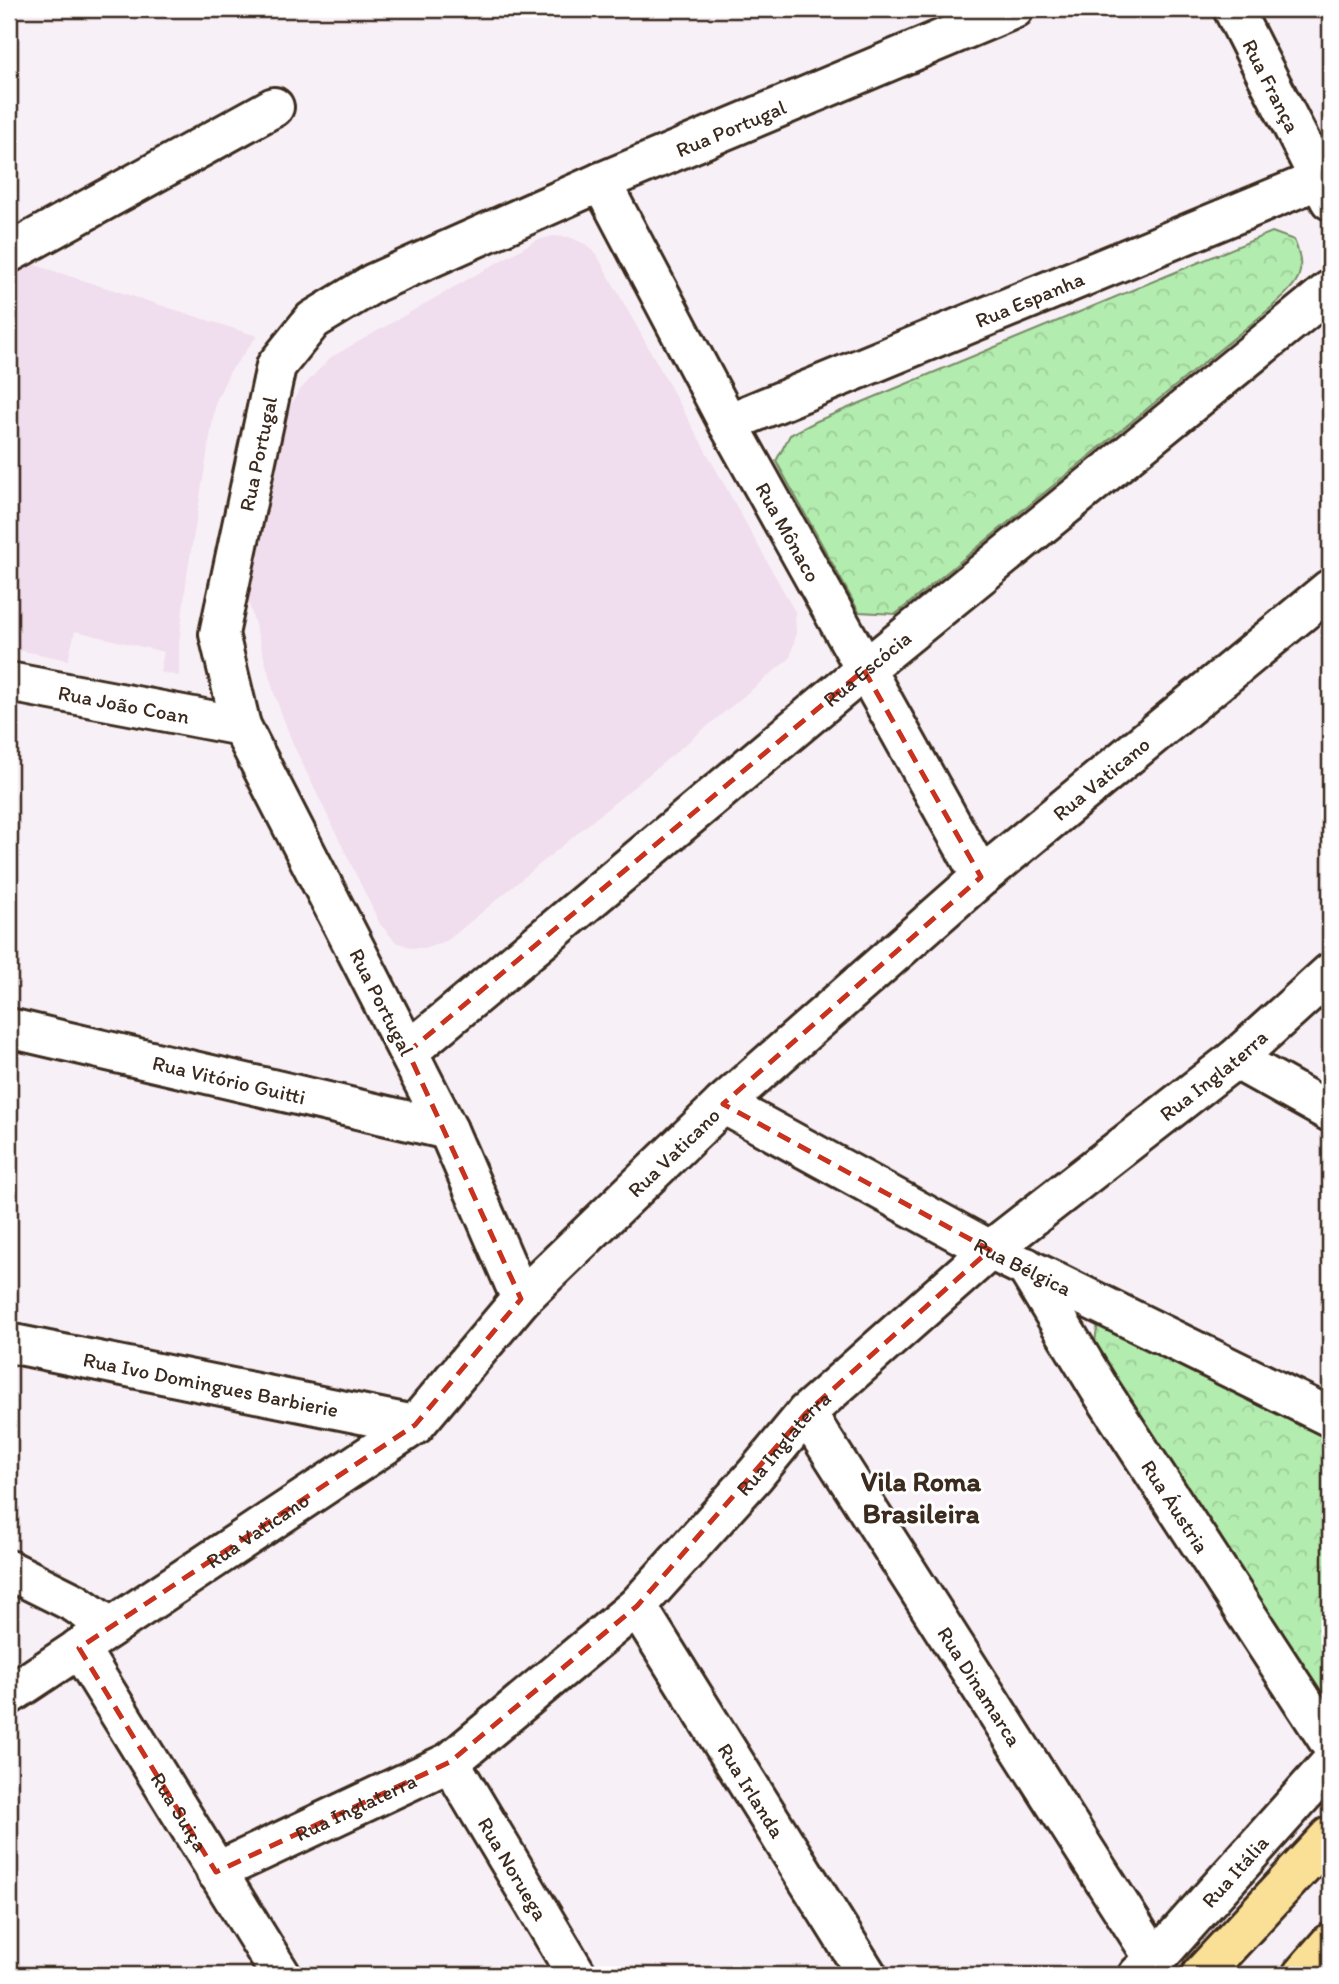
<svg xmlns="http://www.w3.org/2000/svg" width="1339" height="1984" font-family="Itim,sans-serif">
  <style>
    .built { fill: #f0dded }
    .park { fill: url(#park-crowns); stroke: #778b66; stroke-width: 2 }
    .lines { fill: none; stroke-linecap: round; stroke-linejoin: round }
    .minor-casing { stroke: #3b2a1e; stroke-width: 44 }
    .major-casing { stroke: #3b2a1e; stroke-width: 44 }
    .minor { stroke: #fff; stroke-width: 38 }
    .major { stroke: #fadf96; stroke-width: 38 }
    .marked { fill: none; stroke: #c8321e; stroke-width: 5; stroke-dasharray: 14 9; stroke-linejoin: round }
    .labels { text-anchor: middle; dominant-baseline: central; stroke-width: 6; stroke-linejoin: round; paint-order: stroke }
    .street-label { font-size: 21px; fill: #3b2a1e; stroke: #fff }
    .district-label { font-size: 28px; font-weight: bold; fill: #3b2a1e; stroke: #fff }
  </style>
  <defs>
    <pattern id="park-crowns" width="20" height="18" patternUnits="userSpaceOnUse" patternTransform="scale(1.75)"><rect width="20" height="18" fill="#b3ecaf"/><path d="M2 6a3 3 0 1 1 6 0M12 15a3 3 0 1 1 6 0" fill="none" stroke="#9bcb96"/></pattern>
  </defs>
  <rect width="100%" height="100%" fill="#f8f0f7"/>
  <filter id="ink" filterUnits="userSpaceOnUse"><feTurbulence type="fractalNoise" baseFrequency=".0143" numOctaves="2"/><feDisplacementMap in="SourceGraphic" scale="14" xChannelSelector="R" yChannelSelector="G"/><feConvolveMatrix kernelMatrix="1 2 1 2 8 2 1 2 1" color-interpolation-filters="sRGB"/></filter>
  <g filter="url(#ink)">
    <!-- built -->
    <g class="built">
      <path d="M553 236 569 237 585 244 597 255 795 612 796 635 790 658 448 940 427 948H412L396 942 380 924 293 744 275 696 248 600 275 436 298 392 330 358 537 240Z"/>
      <path d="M16 259 257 336 229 373 216 401 187 575 179 643V676L160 672 164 652 75 631 68 660 9 648V263Z"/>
    </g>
    <!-- park -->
    <g class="park">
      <path d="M1272 232 1294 240C1309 275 1297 283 1272 307L896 614 859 612 776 461 790 435 817 421Z"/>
      <path d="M1110 1321 1330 1429V1702L1322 1696 1093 1356 1097 1328Z"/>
    </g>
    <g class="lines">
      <defs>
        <g id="minor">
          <path id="s1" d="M1233 9 1330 200"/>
          <path id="s2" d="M601 182 728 423 981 877"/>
          <path d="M9 253 274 107"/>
          <path id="s3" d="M728 423 1330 175"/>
          <path id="s4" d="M9 682 241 726"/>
          <path id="s5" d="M9 1028 448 1130"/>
          <path id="s6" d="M408 1052 864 670 1330 290"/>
          <path d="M1235 1059 1330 1112"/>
          <path id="s7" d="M723 1104 990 1250 1330 1417"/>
          <path id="s8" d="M1026 1267 1099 1388 1330 1743"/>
          <path id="s9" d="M521 1299 448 1130 241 726 219 634 276 366 313 320 374 283 601 182 1014 9"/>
          <path id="s10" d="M9 1343 415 1425"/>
          <path id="s11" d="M806 1413 1155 1960"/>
          <path d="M9 1570 75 1603 110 1627"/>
          <path id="s12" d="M637 1606 867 1975"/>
          <path id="s13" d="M79 1648 281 1975"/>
          <path id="s14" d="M9 1695 415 1425 521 1299 723 1104 981 877 1330 589"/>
          <path id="s15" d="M450 1762 577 1975"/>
          <path id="s16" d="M216 1872 450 1762 637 1606 755 1475 806 1413 990 1250 1235 1059 1330 973"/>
          <path id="s17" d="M1138 1975 1155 1960 1330 1764"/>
        </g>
        <g id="major">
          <path d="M1201 1975 1330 1836"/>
          <path d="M1302 1975 1330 1943"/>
        </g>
      </defs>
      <!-- minor casing -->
      <use href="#minor" class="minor-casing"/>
      <!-- major casing -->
      <use href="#major" class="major-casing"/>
      <!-- minor -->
      <use href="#minor" class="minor"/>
      <!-- major -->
      <use href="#major" class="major"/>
    </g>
  </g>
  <!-- marked area -->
  <path class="marked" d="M864 670 981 877 723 1104 990 1250 806 1413 637 1606 450 1762 216 1872 79 1648 415 1425 521 1299 408 1052Z"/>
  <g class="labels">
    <!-- street labels -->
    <g class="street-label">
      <text stroke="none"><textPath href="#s1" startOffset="86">Rua França</textPath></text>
      <text stroke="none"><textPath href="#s9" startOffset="1526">Rua Portugal</textPath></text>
      <text stroke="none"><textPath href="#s3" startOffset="326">Rua Espanha</textPath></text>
      <text stroke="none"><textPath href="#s9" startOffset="917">Rua Portugal</textPath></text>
      <text stroke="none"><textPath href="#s2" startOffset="397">Rua Mônaco</textPath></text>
      <text stroke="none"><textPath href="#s6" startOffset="598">Rua Escócia</textPath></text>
      <text stroke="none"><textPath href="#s4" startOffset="117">Rua João Coan</textPath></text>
      <text stroke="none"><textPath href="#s14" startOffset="1432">Rua Vaticano</textPath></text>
      <text transform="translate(382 1002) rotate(63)">Rua Portugal</text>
      <text stroke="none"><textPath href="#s16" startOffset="1288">Rua Inglaterra</textPath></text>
      <text stroke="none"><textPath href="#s5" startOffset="226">Rua Vitório Guitti</textPath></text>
      <text stroke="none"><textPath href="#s14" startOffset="864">Rua Vaticano</textPath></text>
      <text stroke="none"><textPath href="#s7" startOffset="341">Rua Bélgica</textPath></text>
      <text stroke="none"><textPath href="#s10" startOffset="206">Rua Ivo Domingues Barbierie</textPath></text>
      <text stroke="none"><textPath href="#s16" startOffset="721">Rua Inglaterra</textPath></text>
      <text stroke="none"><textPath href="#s8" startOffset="282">Rua Áustria</textPath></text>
      <text stroke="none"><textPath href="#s14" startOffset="298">Rua Vaticano</textPath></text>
      <text stroke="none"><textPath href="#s11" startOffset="324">Rua Dinamarca</textPath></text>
      <text stroke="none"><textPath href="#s12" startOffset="217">Rua Irlanda</textPath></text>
      <text stroke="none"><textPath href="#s16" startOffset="154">Rua Inglaterra</textPath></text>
      <text stroke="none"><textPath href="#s13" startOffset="192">Rua Suiça</textPath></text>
      <text stroke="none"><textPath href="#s15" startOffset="124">Rua Noruega</textPath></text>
      <text stroke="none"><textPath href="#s17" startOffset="142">Rua Itália</textPath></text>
    </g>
    <!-- district labels -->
    <g class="district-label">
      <text x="921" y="1481">Vila Roma<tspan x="921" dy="32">Brasileira</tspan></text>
    </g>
  </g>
  <!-- margin -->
  <rect width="1339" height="1984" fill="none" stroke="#fff" stroke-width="35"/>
  <rect x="18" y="18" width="1304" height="1949" fill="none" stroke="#3b2a1e" stroke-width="2.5" filter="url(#ink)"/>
</svg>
